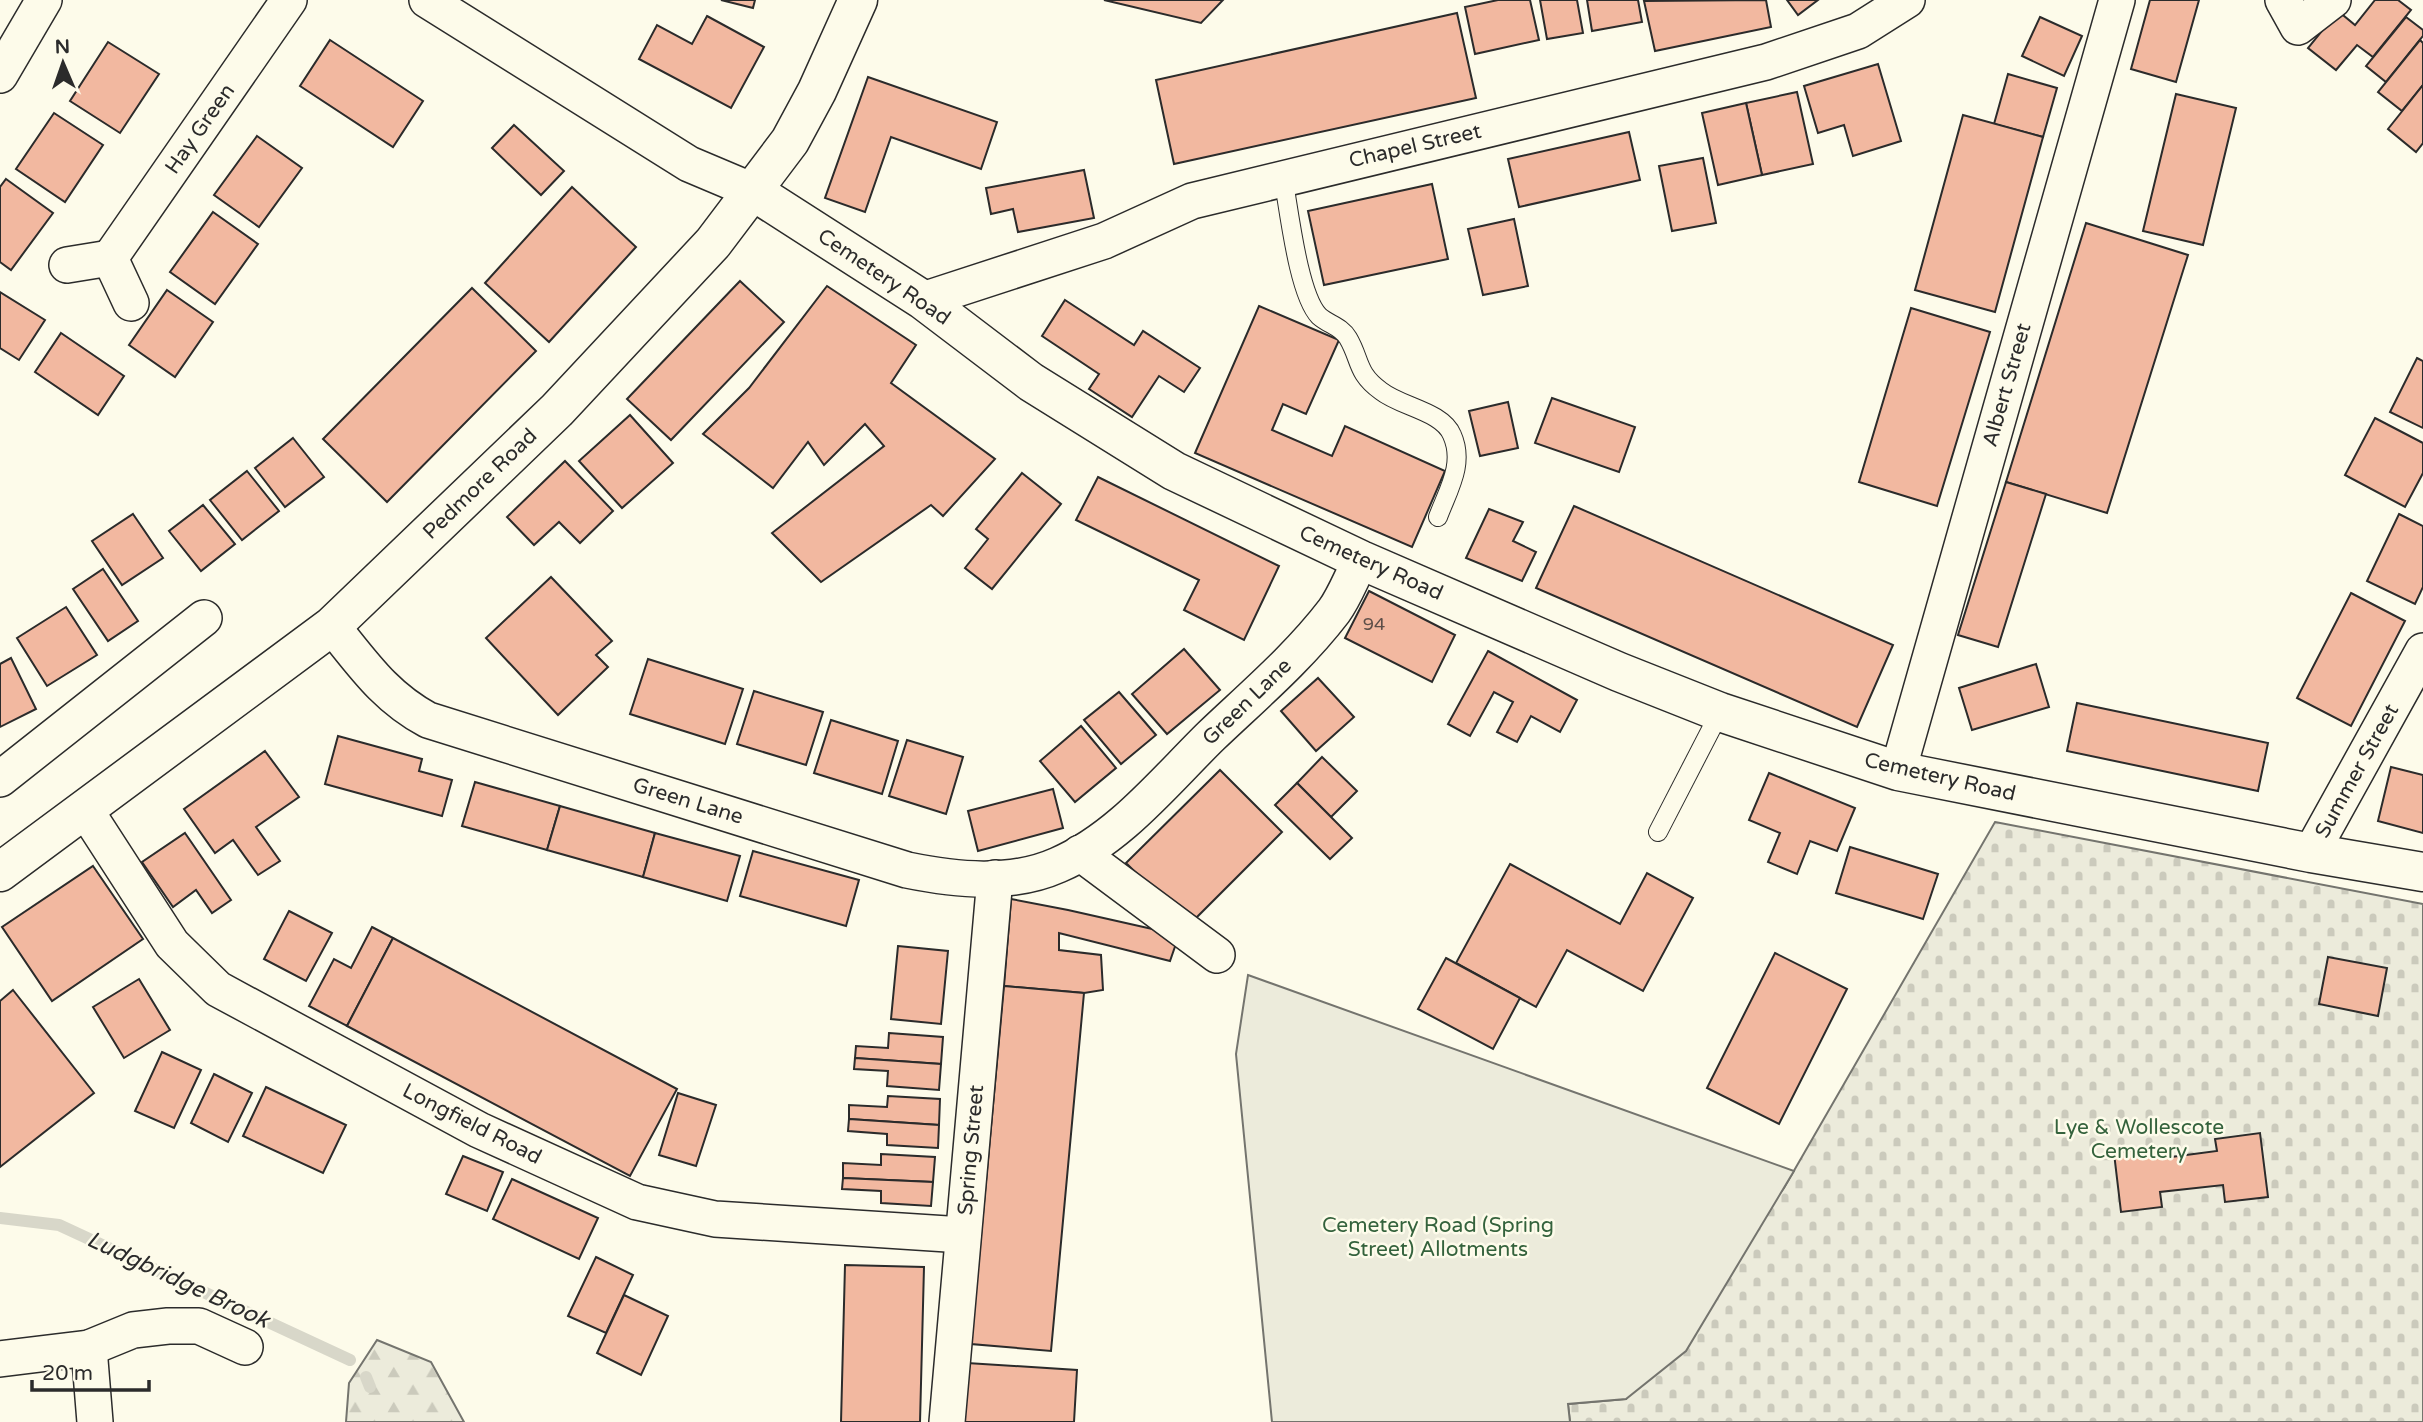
<svg xmlns="http://www.w3.org/2000/svg" width="2423" height="1422" font-family="'Varela Round',sans-serif">
  <style>
    .forest { fill: url(#forest-firs); stroke: #74746e; stroke-width: 2 }
    .cemetery { fill: url(#cemetery-stones); stroke: #74746e; stroke-width: 2 }
    .green { fill: #ecebdb; stroke: #74746e; stroke-width: 2 }
    .lines { fill: none; stroke-linecap: round; stroke-linejoin: round }
    .stream { stroke: #d8d7c9; stroke-width: 12 }
    .building { fill: #f2b8a0; stroke: #2b2b2b; stroke-width: 2 }
    .service-casing { stroke: #2b2b2b; stroke-width: 20 }
    .minor-casing { stroke: #2b2b2b; stroke-width: 38 }
    .tertiary-casing { stroke: #2b2b2b; stroke-width: 41 }
    .trunk-casing { stroke: #2b2b2b; stroke-width: 41 }
    .service { stroke: #fdfbea; stroke-width: 18 }
    .minor { stroke: #fdfbea; stroke-width: 35 }
    .tertiary { stroke: #fdfbea; stroke-width: 38 }
    .trunk { stroke: #fdfbea; stroke-width: 38 }
    .labels { text-anchor: middle; dominant-baseline: central; stroke-width: 5; stroke-linejoin: round; paint-order: stroke }
    .number-label { font-size: 18px; fill: #5d4e48 }
    .street-label { font-size: 21px; fill: #2b2b2b; stroke: #fdfbea }
    .park-label { font-size: 21px; fill: #34623c; stroke: #fdfbea }
    .water-label { font-size: 23px; font-style: italic; fill: #2b2b2b; stroke: #fdfbea }
  </style>
  <defs>
    <pattern id="forest-firs" width="22" height="20" patternUnits="userSpaceOnUse" patternTransform="scale(1.75)"><rect width="22" height="20" fill="#ecebdb"/><path d="M5 1l3.5 6h-7zM16 11l3.5 6h-7z" fill="#cbcabc"/></pattern>
    <pattern id="cemetery-stones" width="16" height="16" patternUnits="userSpaceOnUse" patternTransform="scale(1.75)"><rect width="16" height="16" fill="#ecebdb"/><path d="M2 7V4a2 2 0 0 1 4 0v3zM10 15v-3a2 2 0 0 1 4 0v3z" fill="#cbcabc"/></pattern>
  </defs>
  <rect width="100%" height="100%" fill="#fdfbea"/>
  <!-- forest -->
  <path class="forest" d="M377 1340 431 1362 464 1422H346L349 1383Z"/>
  <!-- cemetery -->
  <path class="cemetery" d="M1995 822 2423 904V1422H1570L1568 1404 1626 1399 1784 1188Z"/>
  <!-- green -->
  <path class="green" d="M1248 975 1794 1171 1686 1351 1626 1399 1568 1404 1570 1422H1272L1236 1054Z"/>
  <g class="lines">
    <!-- stream -->
    <g class="stream">
      <path d="M0 1218 59 1225 350 1360"/>
      <path d="M366 1377 370 1387"/>
    </g>
  </g>
  <!-- building -->
  <g class="building">
    <path d="M721 0H755L753 8Z"/>
    <path d="M1104 0H1223L1201 23Z"/>
    <path d="M1498 0H1530L1539 40 1475 54 1465 7Z"/>
    <path d="M1540 0H1577L1583 33 1547 39Z"/>
    <path d="M1587 0H1638L1642 22 1592 31Z"/>
    <path d="M1766 0 1771 27 1655 51 1644 1Z"/>
    <path d="M1787 0H1818L1798 15Z"/>
    <path d="M2150 0H2199L2176 82 2131 69Z"/>
    <path d="M2375 0H2398L2411 10 2373 57 2357 45 2336 70 2308 48 2338 11 2355 25Z"/>
    <path d="M1457 13 1476 98 1174 164 1156 80Z"/>
    <path d="M707 16 764 47 731 108 639 59 657 25 692 44Z"/>
    <path d="M2040 17 2082 36 2064 76 2022 56Z"/>
    <path d="M2406 17 2423 30V36L2386 82 2366 66Z"/>
    <path d="M330 40 423 101 393 147 300 86Z"/>
    <path d="M2420 40 2423 43V85L2402 111 2378 92Z"/>
    <path d="M108 42 159 74 120 133 70 101Z"/>
    <path d="M1878 64 1901 141 1853 156 1844 125 1818 133 1804 86Z"/>
    <path d="M2008 74 2057 88 2043 137 1994 124Z"/>
    <path d="M868 77 997 122 981 169 891 137 865 212 825 198Z"/>
    <path d="M2423 85V143L2416 152 2388 129Z"/>
    <path d="M1797 92 1813 164 1762 175 1746 103Z"/>
    <path d="M2176 94 2236 108 2203 245 2143 231Z"/>
    <path d="M1746 103 1762 175 1718 185 1702 113Z"/>
    <path d="M54 113 103 145 65 202 16 169Z"/>
    <path d="M1963 115 2043 137 1995 312 1915 290Z"/>
    <path d="M514 125 564 171 541 195 492 148Z"/>
    <path d="M1629 132 1640 180 1519 207 1508 159Z"/>
    <path d="M257 136 302 168 259 227 214 195Z"/>
    <path d="M1703 158 1716 223 1672 231 1659 166Z"/>
    <path d="M1084 170 1094 218 1018 232 1013 209 991 214 986 188Z"/>
    <path d="M6 179 53 213 11 270 0 262V187Z"/>
    <path d="M1432 184 1448 259 1324 285 1308 211Z"/>
    <path d="M572 187 636 247 549 342 485 283Z"/>
    <path d="M213 212 258 244 215 304 170 272Z"/>
    <path d="M1514 219 1528 286 1483 295 1468 229Z"/>
    <path d="M2086 223 2188 255 2107 513 2006 482Z"/>
    <path d="M740 281 784 322 671 440 627 399Z"/>
    <path d="M827 286 916 345 891 383 995 459 943 516 931 505 821 582 772 533 884 446 865 424 824 465 808 442 773 488 703 434 749 388Z"/>
    <path d="M472 288 536 351 387 502 323 439Z"/>
    <path d="M167 290 213 322 175 377 129 345Z"/>
    <path d="M0 292 45 320 19 360 0 348Z"/>
    <path d="M1065 300 1134 345 1143 331 1200 368 1184 392 1159 376 1132 417 1089 389 1099 374 1042 336Z"/>
    <path d="M1259 306 1339 340 1306 414 1283 404 1272 430 1332 456 1345 426 1445 471 1412 547 1195 453Z"/>
    <path d="M1911 308 1990 332 1937 506 1859 482Z"/>
    <path d="M61 333 124 376 98 415 35 372Z"/>
    <path d="M2417 358 2423 361V428L2390 412Z"/>
    <path d="M1552 398 1635 427 1619 472 1535 443Z"/>
    <path d="M1508 402 1518 448 1480 456 1469 411Z"/>
    <path d="M630 415 673 463 622 508 579 461Z"/>
    <path d="M2375 418 2423 443V473L2405 507 2345 475Z"/>
    <path d="M293 438 324 477 285 507 255 468Z"/>
    <path d="M565 461 613 511 580 543 559 522 534 545 507 517Z"/>
    <path d="M247 471 279 511 242 540 210 500Z"/>
    <path d="M1022 473 1061 504 992 589 965 568 988 539 976 529Z"/>
    <path d="M1098 477 1279 566 1244 640 1184 610 1199 580 1076 520Z"/>
    <path d="M2006 482 2046 494 1998 647 1958 635Z"/>
    <path d="M203 505 235 544 201 571 169 531Z"/>
    <path d="M1574 506 1893 645 1857 727 1536 588Z"/>
    <path d="M1489 509 1523 522 1513 541 1536 552 1522 581 1466 558Z"/>
    <path d="M133 514 163 558 122 585 92 541Z"/>
    <path d="M2399 514 2423 526V587L2415 604 2367 581Z"/>
    <path d="M103 569 138 621 108 641 73 589Z"/>
    <path d="M551 577 612 641 596 655 608 667 558 715 486 638Z"/>
    <path d="M1369 591 1455 635 1432 682 1345 638Z"/>
    <path d="M2351 593 2405 621 2351 726 2297 698Z"/>
    <path d="M66 607 97 655 47 686 17 638Z"/>
    <path d="M1184 649 1220 690 1167 734 1132 694Z"/>
    <path d="M1488 651 1577 700 1560 732 1531 716 1517 742 1497 732 1513 702 1494 692 1470 736 1448 724Z"/>
    <path d="M11 658 36 709 0 727V664Z"/>
    <path d="M648 659 743 689 725 744 630 714Z"/>
    <path d="M2036 664 2049 707 1972 730 1959 688Z"/>
    <path d="M1318 678 1354 717 1316 751 1281 711Z"/>
    <path d="M754 691 823 712 806 765 737 744Z"/>
    <path d="M1119 692 1156 735 1121 764 1084 720Z"/>
    <path d="M2077 703 2268 743 2258 791 2067 751Z"/>
    <path d="M831 720 898 741 882 794 814 773Z"/>
    <path d="M1081 726 1116 768 1075 802 1040 761Z"/>
    <path d="M338 736 422 759 419 771 452 780 442 816 325 784Z"/>
    <path d="M907 740 963 757 946 814 889 796Z"/>
    <path d="M265 751 299 797 256 827 280 861 258 875 233 840 215 853 184 809Z"/>
    <path d="M1322 757 1357 791 1331 817 1297 783Z"/>
    <path d="M2391 767 2423 775V833L2378 821Z"/>
    <path d="M1220 770 1282 832 1189 925 1126 863Z"/>
    <path d="M1769 773 1855 808 1837 851 1810 841 1797 874 1768 862 1780 833 1749 820Z"/>
    <path d="M475 782 560 806 547 850 462 826Z"/>
    <path d="M1297 783 1352 838 1330 859 1275 805Z"/>
    <path d="M1053 789 1063 828 978 851 968 811Z"/>
    <path d="M560 806 655 833 643 877 547 850Z"/>
    <path d="M185 833 231 900 212 913 196 890 173 907 142 862Z"/>
    <path d="M655 833 740 856 727 901 643 877Z"/>
    <path d="M1850 847 1938 874 1923 919 1836 893Z"/>
    <path d="M753 851 859 880 846 926 740 896Z"/>
    <path d="M1510 864 1620 924 1647 873 1693 898 1643 991 1567 950 1536 1007 1456 963Z"/>
    <path d="M93 866 143 939 52 1001 2 927Z"/>
    <path d="M1011 899 1068 910 1179 935 1170 961 1059 933V950L1101 955 1103 990 1084 993 1004 986Z"/>
    <path d="M289 911 332 933 306 981 264 959Z"/>
    <path d="M372 927 393 938 347 1026 309 1006 334 959 351 968Z"/>
    <path d="M393 938 677 1089 630 1176 347 1026Z"/>
    <path d="M898 946 948 951 941 1024 891 1019Z"/>
    <path d="M1775 953 1847 989 1779 1124 1707 1088Z"/>
    <path d="M2328 957 2387 968 2378 1016 2319 1004Z"/>
    <path d="M1446 958 1520 998 1493 1049 1418 1009Z"/>
    <path d="M139 979 170 1030 124 1058 93 1007Z"/>
    <path d="M1004 986 1084 993 1051 1351 971 1344Z"/>
    <path d="M13 990 94 1093 0 1167V1001Z"/>
    <path d="M889 1033 943 1037 941 1064 855 1058 856 1046 888 1048Z"/>
    <path d="M162 1052 201 1070 174 1128 135 1111Z"/>
    <path d="M855 1058 941 1064 939 1090 887 1086 888 1071 854 1069Z"/>
    <path d="M214 1074 252 1093 228 1142 191 1123Z"/>
    <path d="M266 1087 346 1125 323 1173 243 1136Z"/>
    <path d="M678 1093 716 1105 696 1166 659 1155Z"/>
    <path d="M888 1096 940 1099 939 1125 849 1119V1105L887 1107Z"/>
    <path d="M849 1119 939 1125 938 1148 887 1145V1134L848 1131Z"/>
    <path d="M2260 1133 2268 1197 2225 1202 2223 1185 2160 1192 2162 1207 2121 1212 2114 1153 2162 1147 2163 1158 2217 1151 2215 1139Z"/>
    <path d="M881 1154 935 1157 933 1182 843 1178V1163L881 1165Z"/>
    <path d="M463 1156 503 1172 487 1211 446 1194Z"/>
    <path d="M843 1178 933 1182 931 1206 881 1203V1191L842 1189Z"/>
    <path d="M512 1179 598 1218 579 1259 493 1219Z"/>
    <path d="M596 1257 633 1275 606 1333 568 1316Z"/>
    <path d="M845 1265 924 1267 920 1422H841Z"/>
    <path d="M624 1295 668 1316 641 1375 597 1353Z"/>
    <path d="M967 1363 1077 1370 1074 1422H964Z"/>
  </g>
  <g class="lines">
    <defs>
      <g id="service">
        <path d="M1283 177C1289 209 1298 294 1319 316 1329 325 1341 326 1348 338 1361 360 1356 373 1381 391 1401 407 1442 411 1452 435 1465 464 1448 490 1438 517"/>
        <path d="M1658 832 1720 712"/>
      </g>
      <g id="minor">
        <path d="M427 0 689 164 753 191"/>
        <path d="M2283 0 2298 27 2333 0"/>
        <path d="M0 75 44 0"/>
        <path d="M110 258 289 0"/>
        <path d="M67 265 110 258 131 303"/>
        <path d="M923 300 1104 241 1192 201 1766 62 1858 31 1907 0"/>
        <path d="M332 626C363 664 384 696 428 720L907 870C956 880 1011 886 1058 865 1119 839 1165 781 1211 736 1253 696 1298 658 1334 611 1345 596 1352 576 1361 560"/>
        <path d="M1898 771 2117 0"/>
        <path d="M0 779 204 618"/>
        <path d="M86 811 172 944 218 989 479 1130 637 1202 715 1219 963 1235"/>
        <path d="M1080 853 1217 955"/>
        <path d="M2311 853 2423 651"/>
        <path d="M89 1348 95 1422"/>
        <path d="M0 1359 89 1348 133 1330 168 1326H199L245 1347"/>
        <path d="M947 1422 995 878"/>
      </g>
      <path id="tertiary" d="M753 191 923 300 1031 382 1174 471 1361 560 1619 672 1720 712 1898 771 2311 853 2423 872"/>
      <path id="trunk" d="M0 872 332 626 557 410 713 243 790 141 817 91 858 0"/>
    </defs>
    <!-- service casing -->
    <use href="#service" class="service-casing"/>
    <!-- minor casing -->
    <use href="#minor" class="minor-casing"/>
    <!-- tertiary casing -->
    <use href="#tertiary" class="tertiary-casing"/>
    <!-- trunk casing -->
    <use href="#trunk" class="trunk-casing"/>
    <!-- service -->
    <use href="#service" class="service"/>
    <!-- minor -->
    <use href="#minor" class="minor"/>
    <!-- tertiary -->
    <use href="#tertiary" class="tertiary"/>
    <!-- trunk -->
    <use href="#trunk" class="trunk"/>
  </g>
  <g class="labels">
    <!-- number labels -->
    <g class="number-label">
      <text x="1374" y="624">94</text>
    </g>
    <!-- street labels -->
    <g class="street-label">
      <text transform="translate(200 129) rotate(-55)">Hay Green</text>
      <text transform="translate(1415 146) rotate(-13)">Chapel Street</text>
      <text transform="translate(884 277) rotate(34)">Cemetery Road</text>
      <text transform="translate(2007 385) rotate(-74)">Albert Street</text>
      <text transform="translate(480 484) rotate(-44)">Pedmore Road</text>
      <text transform="translate(1371 563) rotate(24)">Cemetery Road</text>
      <text transform="translate(1247 702) rotate(-44)">Green Lane</text>
      <text transform="translate(2357 771) rotate(-61)">Summer Street</text>
      <text transform="translate(1940 777) rotate(13)">Cemetery Road</text>
      <text transform="translate(688 801) rotate(17)">Green Lane</text>
      <text transform="translate(472 1124) rotate(27)">Longfield Road</text>
      <text transform="translate(971 1150) rotate(-85)">Spring Street</text>
    </g>
    <!-- park labels -->
    <g class="park-label">
      <text x="2139" y="1127">Lye &amp; Wollescote<tspan x="2139" dy="24">Cemetery</tspan></text>
      <text x="1438" y="1225">Cemetery Road (Spring<tspan x="1438" dy="24">Street) Allotments</tspan></text>
    </g>
    <!-- water labels -->
    <g class="water-label">
      <text transform="translate(178 1280) rotate(25)">Ludgbridge Brook</text>
    </g>
  </g>
  <!-- north arrow -->
  <g transform="translate(63 63) rotate(358)" stroke="#fdfbea" stroke-width="5" paint-order="stroke">
  <path d="M0-5L12 26L0 18L-12 26Z" fill="#2b2b2b"/>
  <text y="-10" font-size="19" font-weight="bold" text-anchor="middle" fill="#2b2b2b">N</text>
  </g>
  <!-- scale -->
  <path d="M32 1380v10h117v-10" fill="none" stroke="#2b2b2b" stroke-width="3.5"/>
  <text x="42" y="1380" font-size="21" fill="#2b2b2b" stroke="#fdfbea" stroke-width="5" paint-order="stroke">20 m</text>
</svg>
